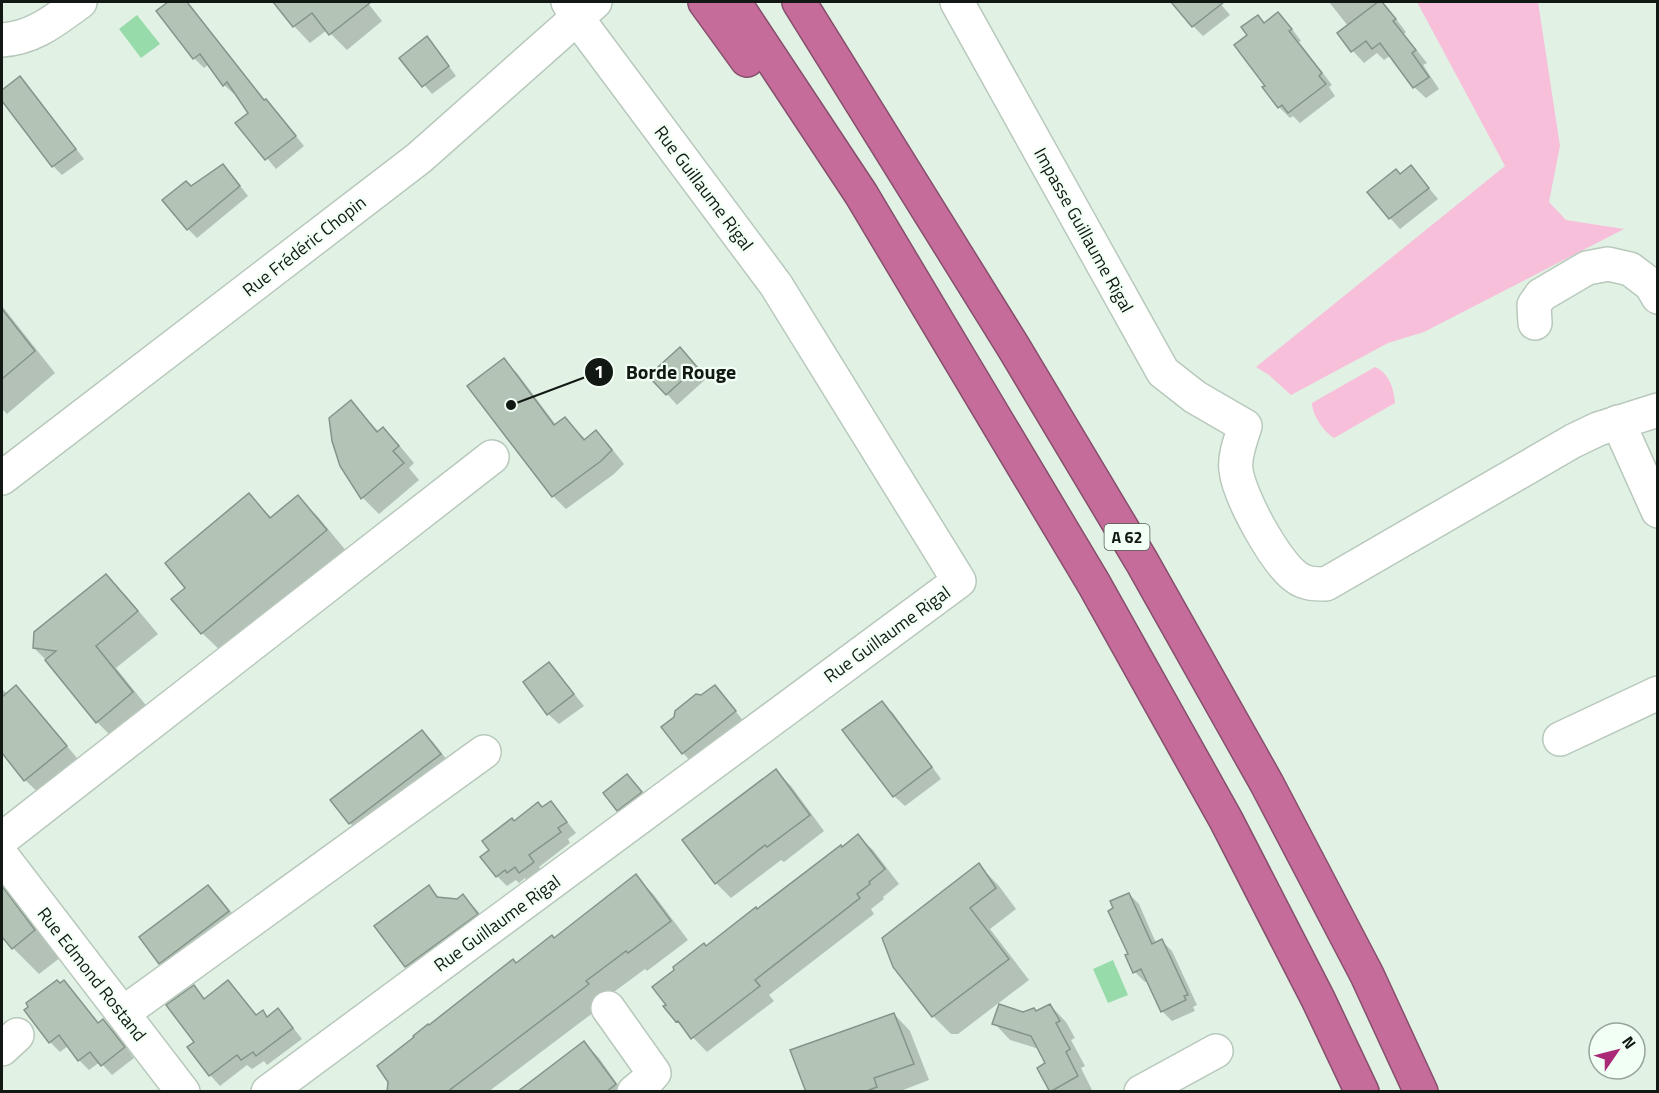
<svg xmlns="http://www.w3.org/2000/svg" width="1659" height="1093" font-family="'Titillium Web',sans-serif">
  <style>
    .green { fill: #f7bfda }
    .water { fill: #97dbaa }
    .shadow { fill: #0003 }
    .building { fill: #b3c4b7; stroke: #859488; stroke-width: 1.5 }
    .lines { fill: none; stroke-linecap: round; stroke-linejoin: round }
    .minor-casing { stroke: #b8c9bc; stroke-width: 36 }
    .highway-casing { stroke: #864f6c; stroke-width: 36 }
    .minor { stroke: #fff; stroke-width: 33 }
    .highway { stroke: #c56c9b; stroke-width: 33 }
    .labels { text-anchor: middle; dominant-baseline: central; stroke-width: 4.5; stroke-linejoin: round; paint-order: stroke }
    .shield { fill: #f1fff4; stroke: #555d57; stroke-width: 1.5 }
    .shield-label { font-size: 16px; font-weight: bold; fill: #121814 }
    .street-label { font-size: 18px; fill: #121814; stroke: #f1fff4 }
    .leader { fill: none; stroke: #121814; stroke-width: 2 }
    .callout-dot { fill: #121814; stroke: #f1fff4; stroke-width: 2 }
    .mark-label { font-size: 18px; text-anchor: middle; font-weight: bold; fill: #fff }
    .callout-label { font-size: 20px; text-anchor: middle; font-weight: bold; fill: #121814; stroke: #f1fff4; stroke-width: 4.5; stroke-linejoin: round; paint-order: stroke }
  </style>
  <rect width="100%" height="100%" fill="#e1f2e5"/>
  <!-- green -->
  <g class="green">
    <path d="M1417 2H1538L1560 146 1549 202 1566 220 1624 229 1424 332 1388 343 1291 395 1269 375 1256 367 1505 166Z"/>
    <path d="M1375 367C1389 373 1394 389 1395 403L1334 438C1324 432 1312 415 1312 403Z"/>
  </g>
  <!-- water -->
  <g class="water">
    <path d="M137 15 160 44 141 58 119 29Z"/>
    <path d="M1113 960 1128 995 1108 1003 1093 969Z"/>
  </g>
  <!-- shadow -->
  <g class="shadow">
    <path d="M171 2H187L189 4 265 101 275 110 304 146 276 169 238 123 250 113 236 92 234 94 224 85 209 64 204 68 194 58 158 11Z"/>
    <path d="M282 2H367L382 21 347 50 327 30 310 43 294 26 277 5Z"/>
    <path d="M1174 2H1219L1230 15 1203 36 1193 26Z"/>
    <path d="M1329 2H1383L1406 32 1404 34 1427 63 1423 65 1439 89 1426 98 1414 87 1391 55 1384 60 1377 53 1364 63 1353 51 1339 33 1348 26Z"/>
    <path d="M1278 14 1289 25 1301 41 1299 42 1332 85 1329 87 1335 96 1300 123 1293 116 1290 118 1279 107 1267 86 1250 35 1258 16 1265 24Z"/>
    <path d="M426 38 435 47 456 76 432 94 401 58Z"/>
    <path d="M20 78 29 87 84 159 62 175 53 166 2 99V92Z"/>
    <path d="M223 166 232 175 248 196 197 238 188 229 191 188Z"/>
    <path d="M1411 167 1438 199 1400 229 1390 218 1400 175Z"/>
    <path d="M2 306 55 373 7 414 2 409Z"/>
    <path d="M503 360 517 373 556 425 565 418 586 440 596 432 609 445 624 464 614 474 566 509 553 496 469 386Z"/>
    <path d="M691 360 707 378 677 405 667 394Z"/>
    <path d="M351 402 379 432 383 429 399 445 414 463 409 468 419 480 379 514 363 498 345 472Z"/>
    <path d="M249 495 272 518 298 497 319 518 347 552 224 654 202 633 188 588Z"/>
    <path d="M106 576 127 597 158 634 116 668 153 714 118 743 97 722 51 665 34 648Z"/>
    <path d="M549 664 559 675 584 706 559 724 548 714Z"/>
    <path d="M16 687 31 702 81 763 41 795 25 780 2 751V689L7 694Z"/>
    <path d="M715 687 725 698 745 723 693 764 683 753 702 697Z"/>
    <path d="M882 703 893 713 941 779 905 806 894 796Z"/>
    <path d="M422 732 433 742 451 765 360 834 350 823Z"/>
    <path d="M776 771 791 786 824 831 784 862 781 860 731 898 716 883Z"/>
    <path d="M627 776 651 804 628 821 618 810Z"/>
    <path d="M551 803 561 814 576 833 568 839 570 843 539 867 543 873 531 883 525 878 519 883 516 880 507 886 497 876 491 850 514 822 543 809Z"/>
    <path d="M858 836 873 850 899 884 883 897 884 899 871 909 874 914 769 995 774 1001 707 1052 677 1021 706 947Z"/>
    <path d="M979 865 999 886 1016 909 990 929 1029 980 958 1034H951L930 1013Z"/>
    <path d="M636 876 654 895 688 940 647 971 645 969 603 1000 606 1003 488 1092H391L516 964 554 940Z"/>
    <path d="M2 879 61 957 39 974 13 948 2 934Z"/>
    <path d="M208 886 219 897 239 922 171 973 161 963Z"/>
    <path d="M428 887 440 898 458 900 463 896 477 910 491 928 420 980 406 966 376 926Z"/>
    <path d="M1129 894 1139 904 1156 943 1162 941 1172 951 1197 1005 1193 1007 1195 1011 1172 1021 1162 1011 1148 981 1145 982 1135 972 1130 955Z"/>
    <path d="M64 982 74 992 99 1024 103 1021 114 1031 134 1058 112 1075 100 1062 89 1070 79 1060 68 1046 60 1052 50 1042Z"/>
    <path d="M228 982 257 1016 262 1012 268 1018 278 1010 288 1021 302 1039 267 1065 264 1061 252 1069 247 1065 220 1086 210 1075 189 1047 196 1042 194 987 206 1000Z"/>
    <path d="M1050 1005 1066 1022 1075 1038 1071 1040 1085 1066 1081 1068 1093 1092H1052L1039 1069 1047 1064 1039 1049 1010 1040 994 1023 1024 1013 1036 1012Z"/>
    <path d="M894 1014 910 1031 929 1080 898 1092H843Z"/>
    <path d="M584 1043 599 1058 623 1092H521Z"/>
  </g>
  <!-- building -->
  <g class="building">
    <path d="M168 2H187L264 100 266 99 296 136 265 160 235 123 248 113 227 82 223 86 200 54 193 59 156 11Z"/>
    <path d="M273 2H371L329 35 312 13 293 27Z"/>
    <path d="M1171 2H1224L1192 27Z"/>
    <path d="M1378 2H1382L1396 19 1393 21 1416 50 1412 53 1429 77 1413 88 1380 43 1372 49 1366 41 1351 52 1337 33Z"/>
    <path d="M1278 12 1292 29 1289 31 1322 73 1319 76 1326 84 1288 113 1282 105 1278 108 1262 87 1265 86 1234 45 1247 35 1241 27 1258 15 1264 23Z"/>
    <path d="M427 36 449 66 422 87 399 58Z"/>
    <path d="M20 76 76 149 52 167 2 101V90Z"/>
    <path d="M223 164 240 186 187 230 162 200 186 181 191 186Z"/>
    <path d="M1411 165 1429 188 1389 219 1367 192 1396 169 1400 174Z"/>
    <path d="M2 309 35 351 2 379Z"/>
    <path d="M680 347 697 367 666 395 648 376Z"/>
    <path d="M504 358 554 425 565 417 584 440 596 430 612 450 601 461 552 497 467 386Z"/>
    <path d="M351 400 377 432 383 427 399 446 393 451 404 463 361 499 340 466 332 441 329 418Z"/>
    <path d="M249 493 270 518 298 495 327 530 201 634 171 599 185 588 165 563Z"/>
    <path d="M106 574 138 611 96 646 133 692 96 723 45 660 56 651 33 648 34 632Z"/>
    <path d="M549 662 574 694 547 715 523 682Z"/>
    <path d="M16 685 67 746 24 781 2 753V697Z"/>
    <path d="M715 685 736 711 682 754 661 727 674 717 675 711 696 694 701 695Z"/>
    <path d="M882 701 932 767 893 797 842 730Z"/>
    <path d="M422 730 441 754 349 824 330 800Z"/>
    <path d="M776 769 810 815 767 847 765 845 715 884 682 840Z"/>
    <path d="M627 774 642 792 617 811 603 793Z"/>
    <path d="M551 801 567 822 558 828 561 832 529 855 534 862 519 873 515 867 507 873 505 870 496 877 480 857 489 850 482 841 512 818 514 821 538 802 542 807Z"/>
    <path d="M858 834 885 869 869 882 870 884 857 894 860 898 755 980 760 986 691 1039 678 1021 676 1022 663 1006 666 1005 652 987 674 970 673 967 704 943 706 946 756 907 757 909 841 845 842 847Z"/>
    <path d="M979 863 996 888 970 908 1009 959 932 1017 893 967 882 938Z"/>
    <path d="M636 874 671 921 628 953 626 951 586 981 589 984 447 1092H387L388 1082 377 1066 414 1037 413 1036 428 1024 429 1025 513 959 516 963 552 935 554 938Z"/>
    <path d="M208 885 229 911 159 964 139 937Z"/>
    <path d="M429 885 437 897 457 899 463 894 478 914 405 967 374 926Z"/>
    <path d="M2 886 35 930 12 949 2 937Z"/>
    <path d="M1129 893 1152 944 1162 939 1188 995 1184 996 1186 1000 1161 1012 1141 969 1133 973 1125 955 1128 954 1108 911 1113 908 1110 901Z"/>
    <path d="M57 980 60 983 64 980 98 1023 103 1019 125 1047 101 1066 90 1052 78 1061 59 1035 49 1043 24 1010 28 1007 26 1003Z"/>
    <path d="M228 980 256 1015 263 1010 267 1017 278 1008 293 1028 256 1056 253 1052 241 1060 237 1055 209 1076 187 1047 194 1042 166 1005 194 985 204 999Z"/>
    <path d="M999 1004 1023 1012 1034 1008 1036 1011 1050 1004 1060 1021 1056 1023 1070 1049 1066 1052 1078 1076 1050 1092 1037 1068 1045 1063 1031 1036 992 1024Z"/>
    <path d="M894 1013 914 1064 874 1078 877 1087 864 1092H806L790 1050Z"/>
    <path d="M584 1041 616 1084 606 1092H517Z"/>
  </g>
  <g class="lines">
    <defs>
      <g id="minor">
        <path d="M957 2 1163 372 1195 397 1245 426C1241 439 1234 456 1236 470 1239 496 1275 562 1296 577 1305 584 1315 584 1326 584L1573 441 1598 429 1658 410"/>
        <path d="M2 40C34 38 55 20 80 2"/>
        <path d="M1535 323 1534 305 1541 295 1587 268 1608 264 1630 269 1651 285 1658 297"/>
        <path d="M1618 422 1658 511"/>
        <path d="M2 478 419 158 595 2"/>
        <path d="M1560 739 1658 693"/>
        <path d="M2 839 492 457"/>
        <path d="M2 856 183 1092"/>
        <path d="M608 1008 654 1073 647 1081 634 1092"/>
        <path d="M123 1013 484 752"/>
        <path d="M2 1049 17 1035"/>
        <path d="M268 1092 959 581 776 285 577 18 568 2"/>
        <path d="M1141 1092 1216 1051"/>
      </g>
      <g id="highway">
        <path d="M705 2 747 60"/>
        <path d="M734 2 861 194 1094 584 1226 820 1318 999 1362 1092"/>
        <path d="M799 2 1014 348 1142 562 1267 784 1367 975 1421 1092"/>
      </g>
    </defs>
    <!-- minor casing -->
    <use href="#minor" class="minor-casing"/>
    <!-- highway casing -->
    <use href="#highway" class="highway-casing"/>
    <!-- minor -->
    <use href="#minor" class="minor"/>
    <!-- highway -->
    <use href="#highway" class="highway"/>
  </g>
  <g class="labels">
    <!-- shield labels -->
    <rect class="shield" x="1104.5" y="524" width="45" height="26" rx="4.5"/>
    <g class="shield-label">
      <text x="1127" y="537">A 62</text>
    </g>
    <!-- street labels -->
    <g class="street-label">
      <text transform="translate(704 188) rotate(53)">Rue Guillaume Rigal</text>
      <text transform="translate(1084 230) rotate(61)">Impasse Guillaume Rigal</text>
      <text transform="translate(304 246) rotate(-38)">Rue Frédéric Chopin</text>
      <text transform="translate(887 634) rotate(-36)">Rue Guillaume Rigal</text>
      <text transform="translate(497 923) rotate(-36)">Rue Guillaume Rigal</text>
      <text transform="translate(92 974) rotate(52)">Rue Edmond Rostand</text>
    </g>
  </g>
  <!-- callouts -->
  <path class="leader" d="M511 405L599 372"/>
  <g class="callout-dot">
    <circle cx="511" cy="405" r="6"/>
    <circle cx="599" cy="372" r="15"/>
  </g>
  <g class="mark-label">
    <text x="599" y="378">1</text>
  </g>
  <g class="callout-label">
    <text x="681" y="379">Borde Rouge</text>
  </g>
  <!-- border -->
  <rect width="1659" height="1093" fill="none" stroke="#121814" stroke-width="6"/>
  <!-- north arrow -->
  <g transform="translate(1617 1051) rotate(55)"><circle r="28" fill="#f1fff4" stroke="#98a39a" stroke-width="1.5"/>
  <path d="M0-4.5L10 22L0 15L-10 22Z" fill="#aa2a77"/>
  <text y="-9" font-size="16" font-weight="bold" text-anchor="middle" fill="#121814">N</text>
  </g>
</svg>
